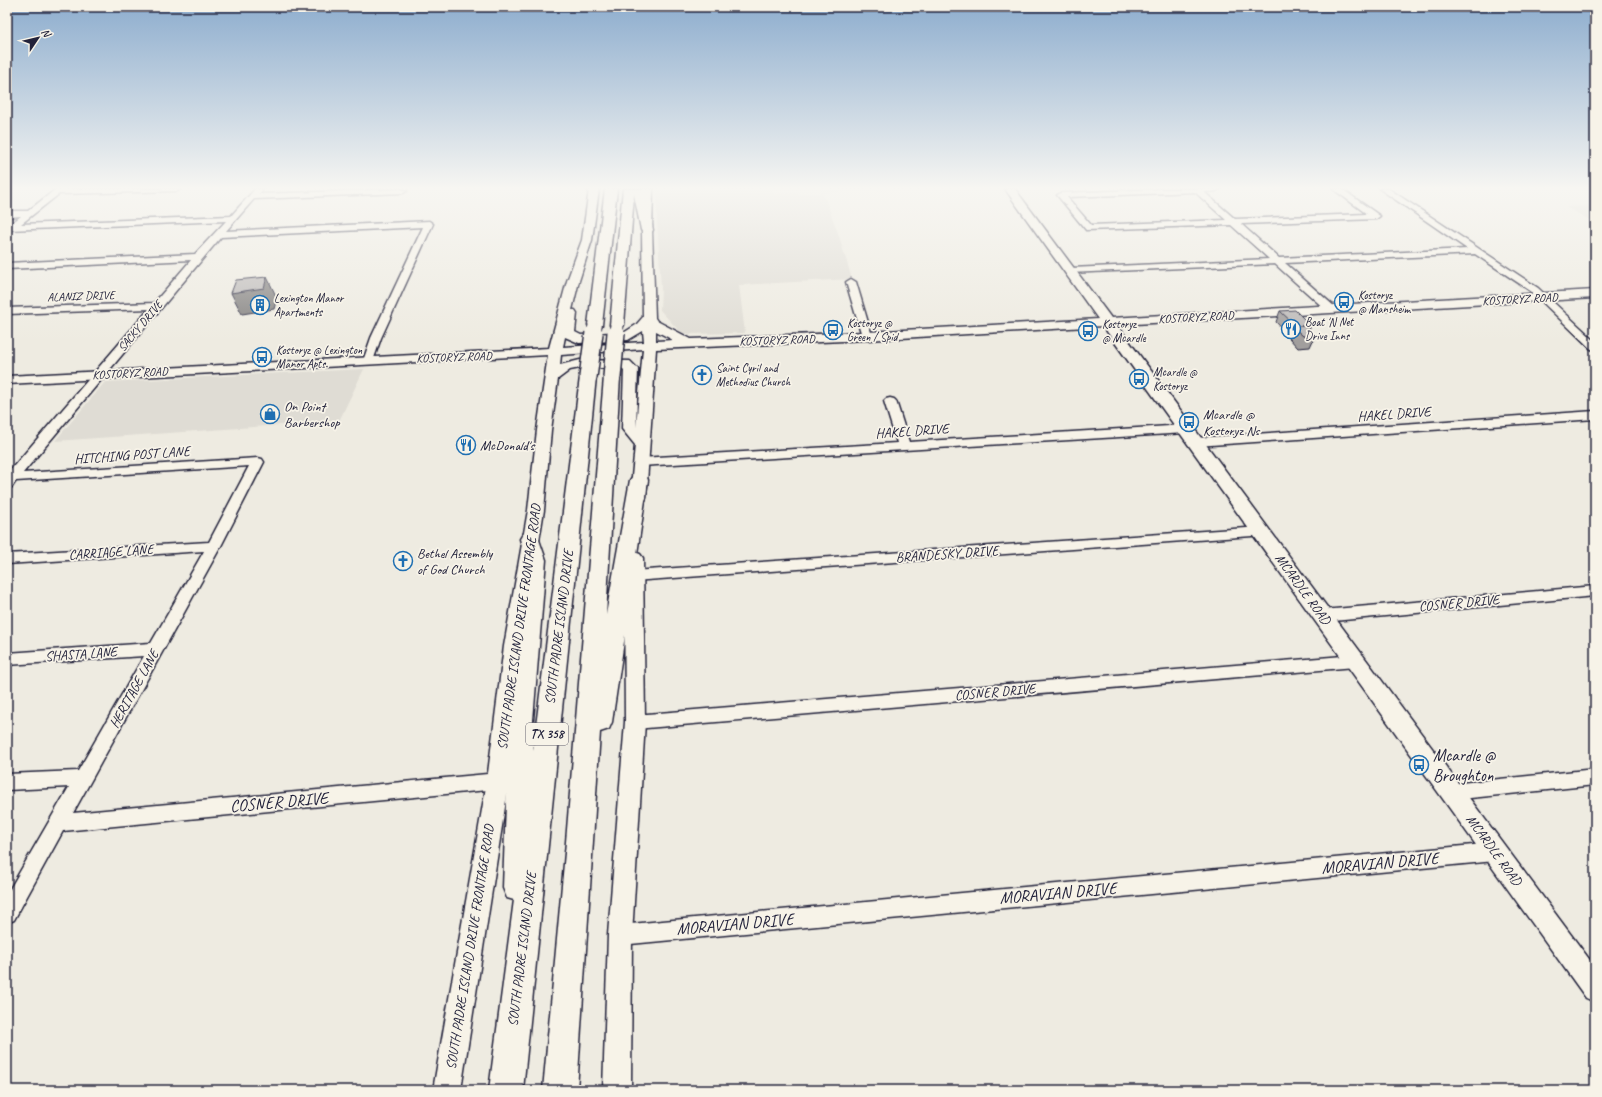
<svg xmlns="http://www.w3.org/2000/svg" width="1602" height="1097" font-family="Caveat,sans-serif">
  <style>
    .built { fill: #dfdcd4 }
    .lines { fill: none; stroke-linecap: round; stroke-linejoin: round }
    .minor-casing { stroke: #22223b; stroke-width: 3 }
    .major-casing { stroke: #22223b; stroke-width: 3 }
    .highway-casing { stroke: #22223b; stroke-width: 3 }
    .minor { fill: #f7f3e8; fill-rule: evenodd }
    .major { fill: #f7f3e8; fill-rule: evenodd }
    .highway { fill: #f7f3e8; fill-rule: evenodd }
    .highway-bridge-far1-casing { stroke: #22223b; stroke-width: 15; stroke-linecap: butt }
    .highway-bridge-casing { stroke: #22223b; stroke-width: 20; stroke-linecap: butt }
    .highway-bridge-far1 { stroke: #f7f3e8; stroke-width: 13 }
    .highway-bridge { stroke: #f7f3e8; stroke-width: 17 }
    .wall { fill: #a19e9d; stroke: #22223b }
    .shaded-wall { fill: #838180; stroke: #22223b }
    .building { fill: #bbb8b7; stroke: #22223b }
    .labels { text-anchor: middle; dominant-baseline: central; stroke-width: 3.5; stroke-linejoin: round; paint-order: stroke }
    .far-poi-label { font-size: 12px; fill: #22223b; stroke: #f7f3e8; text-anchor: start }
    .far-street-label { font-size: 12px; fill: #22223b; stroke: #f7f3e8 }
    .shield { fill: #f7f3e8; stroke: #62616f; stroke-width: 1 }
    .shield-label { font-size: 13px; font-weight: bold; fill: #22223b }
    .poi-label { font-size: 14px; fill: #22223b; stroke: #f7f3e8; text-anchor: start }
    .street-label { font-size: 14px; fill: #22223b; stroke: #f7f3e8 }
    .near-poi-label { font-size: 17px; fill: #22223b; stroke: #f7f3e8; text-anchor: start }
    .near-street-label { font-size: 17px; fill: #22223b; stroke: #f7f3e8 }
  </style>
  <rect width="100%" height="100%" fill="#eeebe1"/>
  <filter id="ink" filterUnits="userSpaceOnUse"><feTurbulence type="fractalNoise" baseFrequency=".025" numOctaves="2"/><feDisplacementMap in="SourceGraphic" scale="8" xChannelSelector="R" yChannelSelector="G"/><feConvolveMatrix kernelMatrix="1 2 1 2 8 2 1 2 1" color-interpolation-filters="sRGB"/></filter>
  <g filter="url(#ink)">
    <!-- built -->
    <g class="built">
      <path d="M657 189H772L773 194 822 193 819 189H923L823 193 838 233 852 279 739 285 745 333 682 334 660 310 661 288 657 219Z"/>
      <path d="M1595 206V223L1566 207Z"/>
      <path d="M364 369 339 421 55 441 105 382Z"/>
    </g>
    <g class="lines">
      <defs>
        <g id="minor">
          <path d="M56 189H181L177 191 59 194 21 224 231 216 255 189H263L259 194 401 189 407 191 403 193 254 199 226 231 429 221 433 224 381 338 373 361 368 364 363 361 371 338 423 227 221 237 23 473 258 458 262 459 264 462 221 546 73 813 498 773 504 775 507 781 504 787 498 789 63 831 14 920 7 923V894L69 787 7 790V774L78 771 144 656 7 665V653L151 643 204 551 7 564V554L209 542 249 466 16 481 12 487 7 488V474L149 309 7 314V308L154 303 191 260 7 269V263L195 254 226 221 8 230V226L21 216 7 217V211H28Z"/>
          <path d="M1162 189H1220L1216 191 1204 192 1235 219 1367 214 1333 189H1342L1380 216 1376 219 1241 224 1279 258 1467 249 1380 189H1389L1538 288 1595 341V350L1591 349 1532 292 1475 254 1285 263 1335 307 1336 309 1331 312 1327 311 1275 264 1068 273 1066 271 1071 268 1269 259 1231 225 1086 230 1057 195 1061 193ZM1195 192 1226 220 1091 225 1067 197Z"/>
          <path d="M851 279 856 282 872 336 871 338 867 339 862 336 846 282Z"/>
          <path d="M890 398 894 399 896 401 909 442 1186 425 1190 426 1192 429 1190 432 1186 433 640 466 636 465 634 462 636 459 640 458 897 443 884 401 886 399Z"/>
          <path d="M1595 411V419L1196 446 1192 445 1190 442 1192 439 1196 438Z"/>
          <path d="M1261 527 1266 529 1268 532 1266 535 633 581 628 580 626 576 628 572 633 571Z"/>
          <path d="M1595 586V596L1323 622 1318 620 1315 616 1318 612 1323 610Z"/>
          <path d="M1355 655 1361 657 1363 661 1361 665 1355 667 635 729 629 727 627 722 629 717 635 715Z"/>
          <path d="M1595 769V785L1451 800 1445 798 1442 792 1445 786 1451 784Z"/>
          <path d="M1495 843 1502 846 1505 852 1502 858 1495 861 620 945 613 942 610 935 613 928 620 925Z"/>
        </g>
        <g id="major">
          <path d="M589 189H599L592 240 579 281 572 310H575L577 313 575 332 581 335 625 332 636 325 643 317 642 230 643 189H653L652 230 655 318 657 321 691 339 867 332 1098 319 1005 189H1015L1111 318 1595 290V298L1117 325 1595 967V1002L1586 998 1103 326 867 340 656 349 646 498 644 502 638 503 632 502 630 498 635 445 622 429 624 370 622 368H580L570 370 558 379 551 430 544 510 522 646 509 781 461 1090H433L487 781 504 646 528 510 537 430 548 355 7 384V376L549 348 567 281 582 240ZM643 331 644 342 563 347 565 337 579 343 628 340ZM656 331 673 340 656 341ZM643 349 636 427 638 369 630 361 580 360 560 365 561 355Z"/>
          <path d="M634 552 640 554 643 558 645 722 632 935 631 1090H603L608 935 625 722 624 576 625 558 628 554Z"/>
        </g>
        <g id="highway">
          <path d="M605 189H617L602 325 600 328 595 329 590 328 588 325Z"/>
          <path d="M623 189H644L653 230 651 233H643L641 230 634 194 624 325 622 328 617 329 612 328 610 325Z"/>
          <path d="M588 372 594 374 596 377 523 1090H489L514 900 507 898 503 888 509 720 526 560 520 539 523 534 530 532 537 534 546 560 533 720V750L580 377 582 374Z"/>
          <path d="M612 372 618 374 620 377 606 615 630 480 633 476 639 474 645 476 648 480 612 722 609 729 600 732 577 1090H543L566 842 604 377 606 374Z"/>
        </g>
      </defs>
      <!-- minor casing -->
      <use href="#minor" class="minor-casing"/>
      <!-- major casing -->
      <use href="#major" class="major-casing"/>
      <!-- highway casing -->
      <use href="#highway" class="highway-casing"/>
      <!-- minor -->
      <use href="#minor" class="minor"/>
      <!-- major -->
      <use href="#major" class="major"/>
      <!-- highway -->
      <use href="#highway" class="highway"/>
      <defs>
        <g id="highway-bridge-far1">
          <path d="M594 334 595 325"/>
          <path d="M616 334 617 325"/>
        </g>
        <g id="highway-bridge">
          <path d="M588 377 594 333"/>
          <path d="M612 377 616 333"/>
        </g>
      </defs>
      <!-- highway-bridge-far1 casing -->
      <use href="#highway-bridge-far1" class="highway-bridge-far1-casing"/>
      <!-- highway-bridge casing -->
      <use href="#highway-bridge" class="highway-bridge-casing"/>
      <!-- highway-bridge-far1 -->
      <use href="#highway-bridge-far1" class="highway-bridge-far1"/>
      <!-- highway-bridge -->
      <use href="#highway-bridge" class="highway-bridge"/>
    </g>
    <!-- wall -->
    <path class="wall" d="M1280 311 1311 326 1309 330 1315 336 1310 347 1298 348 1289 338V336L1276 322Z"/>
    <!-- shaded-wall -->
    <path class="shaded-wall" d="M267 277 277 298 274 309 242 314 231 293Z"/>
    <!-- building -->
    <g class="building">
      <path d="M267 277 264 288 231 293 236 280Z"/>
      <path d="M1295 310 1311 326H1296L1280 311Z"/>
      <path d="M1305 326 1315 336H1303L1293 327Z"/>
    </g>
  </g>
  <!-- sky -->
  <linearGradient id="sky" x2="0" y2="1"><stop stop-color="#8dadce"/><stop offset="0.55" stop-color="#f7f6f2"/><stop offset="1" stop-color="#f7f6f2" stop-opacity="0"/></linearGradient>
  <rect width="1602" height="342" fill="url(#sky)"/>
  <!-- icons -->
  <defs>
    <symbol id="bus-ring" viewBox="-11 -11 22 22"><circle r="9.5" fill="#f7f3e8" stroke="#1f6fb2" stroke-width="1.5"/><path d="M-5-6H5V4H4V6H2V4H-2V6H-4V4H-5ZM-3.5-4V0h7V-4ZM-3.5 1.2v1.5H-2V1.2ZM2 1.2v1.5H3.5V1.2Z" fill="#1f6fb2"/></symbol>
    <symbol id="building-ring" viewBox="-11 -11 22 22"><circle r="9.5" fill="#f7f3e8" stroke="#1f6fb2" stroke-width="1.5"/><path d="M-4-6H4V6H1V3H-1V6H-4ZM-2.5-4.3h1.7v1.8h-1.7ZM.8-4.3h1.7v1.8H.8ZM-2.5-1h1.7V.8h-1.7ZM.8-1h1.7V.8H.8Z" fill="#1f6fb2"/></symbol>
    <symbol id="restaurant-ring" viewBox="-11 -11 22 22"><circle r="9.5" fill="#f7f3e8" stroke="#1f6fb2" stroke-width="1.5"/><path d="M-5-6h1v4h1v-4h1v4h1v-4h1v5L-1.5 .5V6h-2V.5L-5-1ZM5-6V6H3V1.5H1.5Q1.5-4 5-6Z" fill="#1f6fb2"/></symbol>
    <symbol id="church-ring" viewBox="-11 -11 22 22"><circle r="9.5" fill="#f7f3e8" stroke="#1f6fb2" stroke-width="1.5"/><path d="M-1.2-6h2.4v3.5h3.3v2.4h-3.3V6h-2.4V-.1h-3.3v-2.4h3.3Z" fill="#1f6fb2"/></symbol>
    <symbol id="shop-ring" viewBox="-11 -11 22 22"><circle r="9.5" fill="#f7f3e8" stroke="#1f6fb2" stroke-width="1.5"/><path d="M-5-2.5h2.3a2.7 3.5 0 0 1 5.4 0H5L5.5 6h-11ZM-1.5-2.5h3a1.5 2.3 0 0 0-3 0Z" fill="#1f6fb2"/></symbol>
  </defs>
  <g fill-rule="evenodd">
    <use href="#bus-ring" x="1333" y="291" width="22" height="22"/>
    <use href="#building-ring" x="249" y="294" width="22" height="22"/>
    <use href="#restaurant-ring" x="1280" y="318" width="22" height="22"/>
    <use href="#bus-ring" x="822" y="319" width="22" height="22"/>
    <use href="#bus-ring" x="1077" y="320" width="22" height="22"/>
    <use href="#bus-ring" x="251" y="346" width="22" height="22"/>
    <use href="#church-ring" x="691" y="364" width="22" height="22"/>
    <use href="#bus-ring" x="1128" y="368" width="22" height="22"/>
    <use href="#shop-ring" x="259" y="403" width="22" height="22"/>
    <use href="#bus-ring" x="1178" y="411" width="22" height="22"/>
    <use href="#restaurant-ring" x="455" y="434" width="22" height="22"/>
    <use href="#church-ring" x="392" y="550" width="22" height="22"/>
    <use href="#bus-ring" x="1408" y="754" width="22" height="22"/>
  </g>
  <g class="labels">
    <!-- far-poi labels -->
    <g class="far-poi-label">
      <text x="1358" y="295">Kostoryz<tspan x="1358" dy="14">@ Mansheim</tspan></text>
      <text x="274" y="298">Lexington Manor<tspan x="274" dy="14">Apartments</tspan></text>
      <text x="1305" y="322">Boat 'N Net<tspan x="1305" dy="14">Drive Inns</tspan></text>
      <text x="847" y="323">Kostoryz @<tspan x="847" dy="14">Green / Spid</tspan></text>
      <text x="1102" y="324">Kostoryz<tspan x="1102" dy="14">@ Mcardle</tspan></text>
      <text x="276" y="350">Kostoryz @ Lexington<tspan x="276" dy="14">Manor Apts.</tspan></text>
      <text x="716" y="368">Saint Cyril and<tspan x="716" dy="14">Methodius Church</tspan></text>
      <text x="1153" y="372">Mcardle @<tspan x="1153" dy="14">Kostoryz</tspan></text>
    </g>
    <!-- far-street labels -->
    <g class="far-street-label">
      <text transform="translate(81 296) rotate(-2)">ALANIZ DRIVE</text>
      <text transform="translate(1520 299) rotate(-3)">KOSTORYZ ROAD</text>
      <text transform="translate(1196 317) rotate(-3)">KOSTORYZ ROAD</text>
      <text transform="translate(140 326) rotate(-50)">SACKY DRIVE</text>
      <text transform="translate(777 340) rotate(-2)">KOSTORYZ ROAD</text>
      <text transform="translate(454 357) rotate(-2)">KOSTORYZ ROAD</text>
      <text transform="translate(130 373) rotate(-3)">KOSTORYZ ROAD</text>
    </g>
    <!-- shield labels -->
    <rect class="shield" x="526" y="723" width="42" height="22" rx="3"/>
    <g class="shield-label">
      <text x="547" y="734">TX 358</text>
    </g>
    <!-- poi labels -->
    <g class="poi-label">
      <text x="284" y="406">On Point<tspan x="284" dy="16">Barbershop</tspan></text>
      <text x="1203" y="414">Mcardle @<tspan x="1203" dy="16">Kostoryz Ns</tspan></text>
      <text x="480" y="445">McDonald's</text>
      <text x="417" y="553">Bethel Assembly<tspan x="417" dy="16">of God Church</tspan></text>
    </g>
    <!-- street labels -->
    <g class="street-label">
      <text transform="translate(1394 414) rotate(-4)">HAKEL DRIVE</text>
      <text transform="translate(912 431) rotate(-4)">HAKEL DRIVE</text>
      <text transform="translate(132 455) rotate(-4)">HITCHING POST LANE</text>
      <text transform="translate(111 552) rotate(-4)">CARRIAGE LANE</text>
      <text transform="translate(947 554) rotate(-4)">BRANDESKY DRIVE</text>
      <text transform="translate(1303 589) rotate(54)">MCARDLE ROAD</text>
      <text transform="translate(1459 603) rotate(-5)">COSNER DRIVE</text>
      <text transform="translate(519 627) rotate(-82)">SOUTH PADRE ISLAND DRIVE FRONTAGE ROAD</text>
      <text transform="translate(559 627) rotate(-83)">SOUTH PADRE ISLAND DRIVE</text>
      <text transform="translate(81 654) rotate(-4)">SHASTA LANE</text>
      <text transform="translate(134 689) rotate(-61)">HERITAGE LANE</text>
      <text transform="translate(995 692) rotate(-5)">COSNER DRIVE</text>
      <text transform="translate(1494 850) rotate(54)">MCARDLE ROAD</text>
      <text transform="translate(470 947) rotate(-81)">SOUTH PADRE ISLAND DRIVE FRONTAGE ROAD</text>
      <text transform="translate(522 949) rotate(-83)">SOUTH PADRE ISLAND DRIVE</text>
    </g>
    <!-- near-poi labels -->
    <g class="near-poi-label">
      <text x="1433" y="755">Mcardle @<tspan x="1433" dy="20">Broughton</tspan></text>
    </g>
    <!-- near-street labels -->
    <g class="near-street-label">
      <text transform="translate(279 802) rotate(-5)">COSNER DRIVE</text>
      <text transform="translate(1380 863) rotate(-5)">MORAVIAN DRIVE</text>
      <text transform="translate(1058 893) rotate(-5)">MORAVIAN DRIVE</text>
      <text transform="translate(735 924) rotate(-5)">MORAVIAN DRIVE</text>
    </g>
  </g>
  <!-- margin -->
  <rect width="1602" height="1097" fill="none" stroke="#f7f3e8" stroke-width="24"/>
  <rect x="12" y="12" width="1578" height="1073" fill="none" stroke="#22223b" stroke-width="1.5" filter="url(#ink)"/>
  <!-- north arrow -->
  <g transform="translate(38 38) rotate(55)" stroke="#f7f3e8" stroke-width="3" paint-order="stroke">
  <path d="M0-3L7 15L0 10L-7 15Z" fill="#22223b"/>
  <text y="-6" font-size="11" font-weight="bold" text-anchor="middle" fill="#22223b">N</text>
  </g>
</svg>
